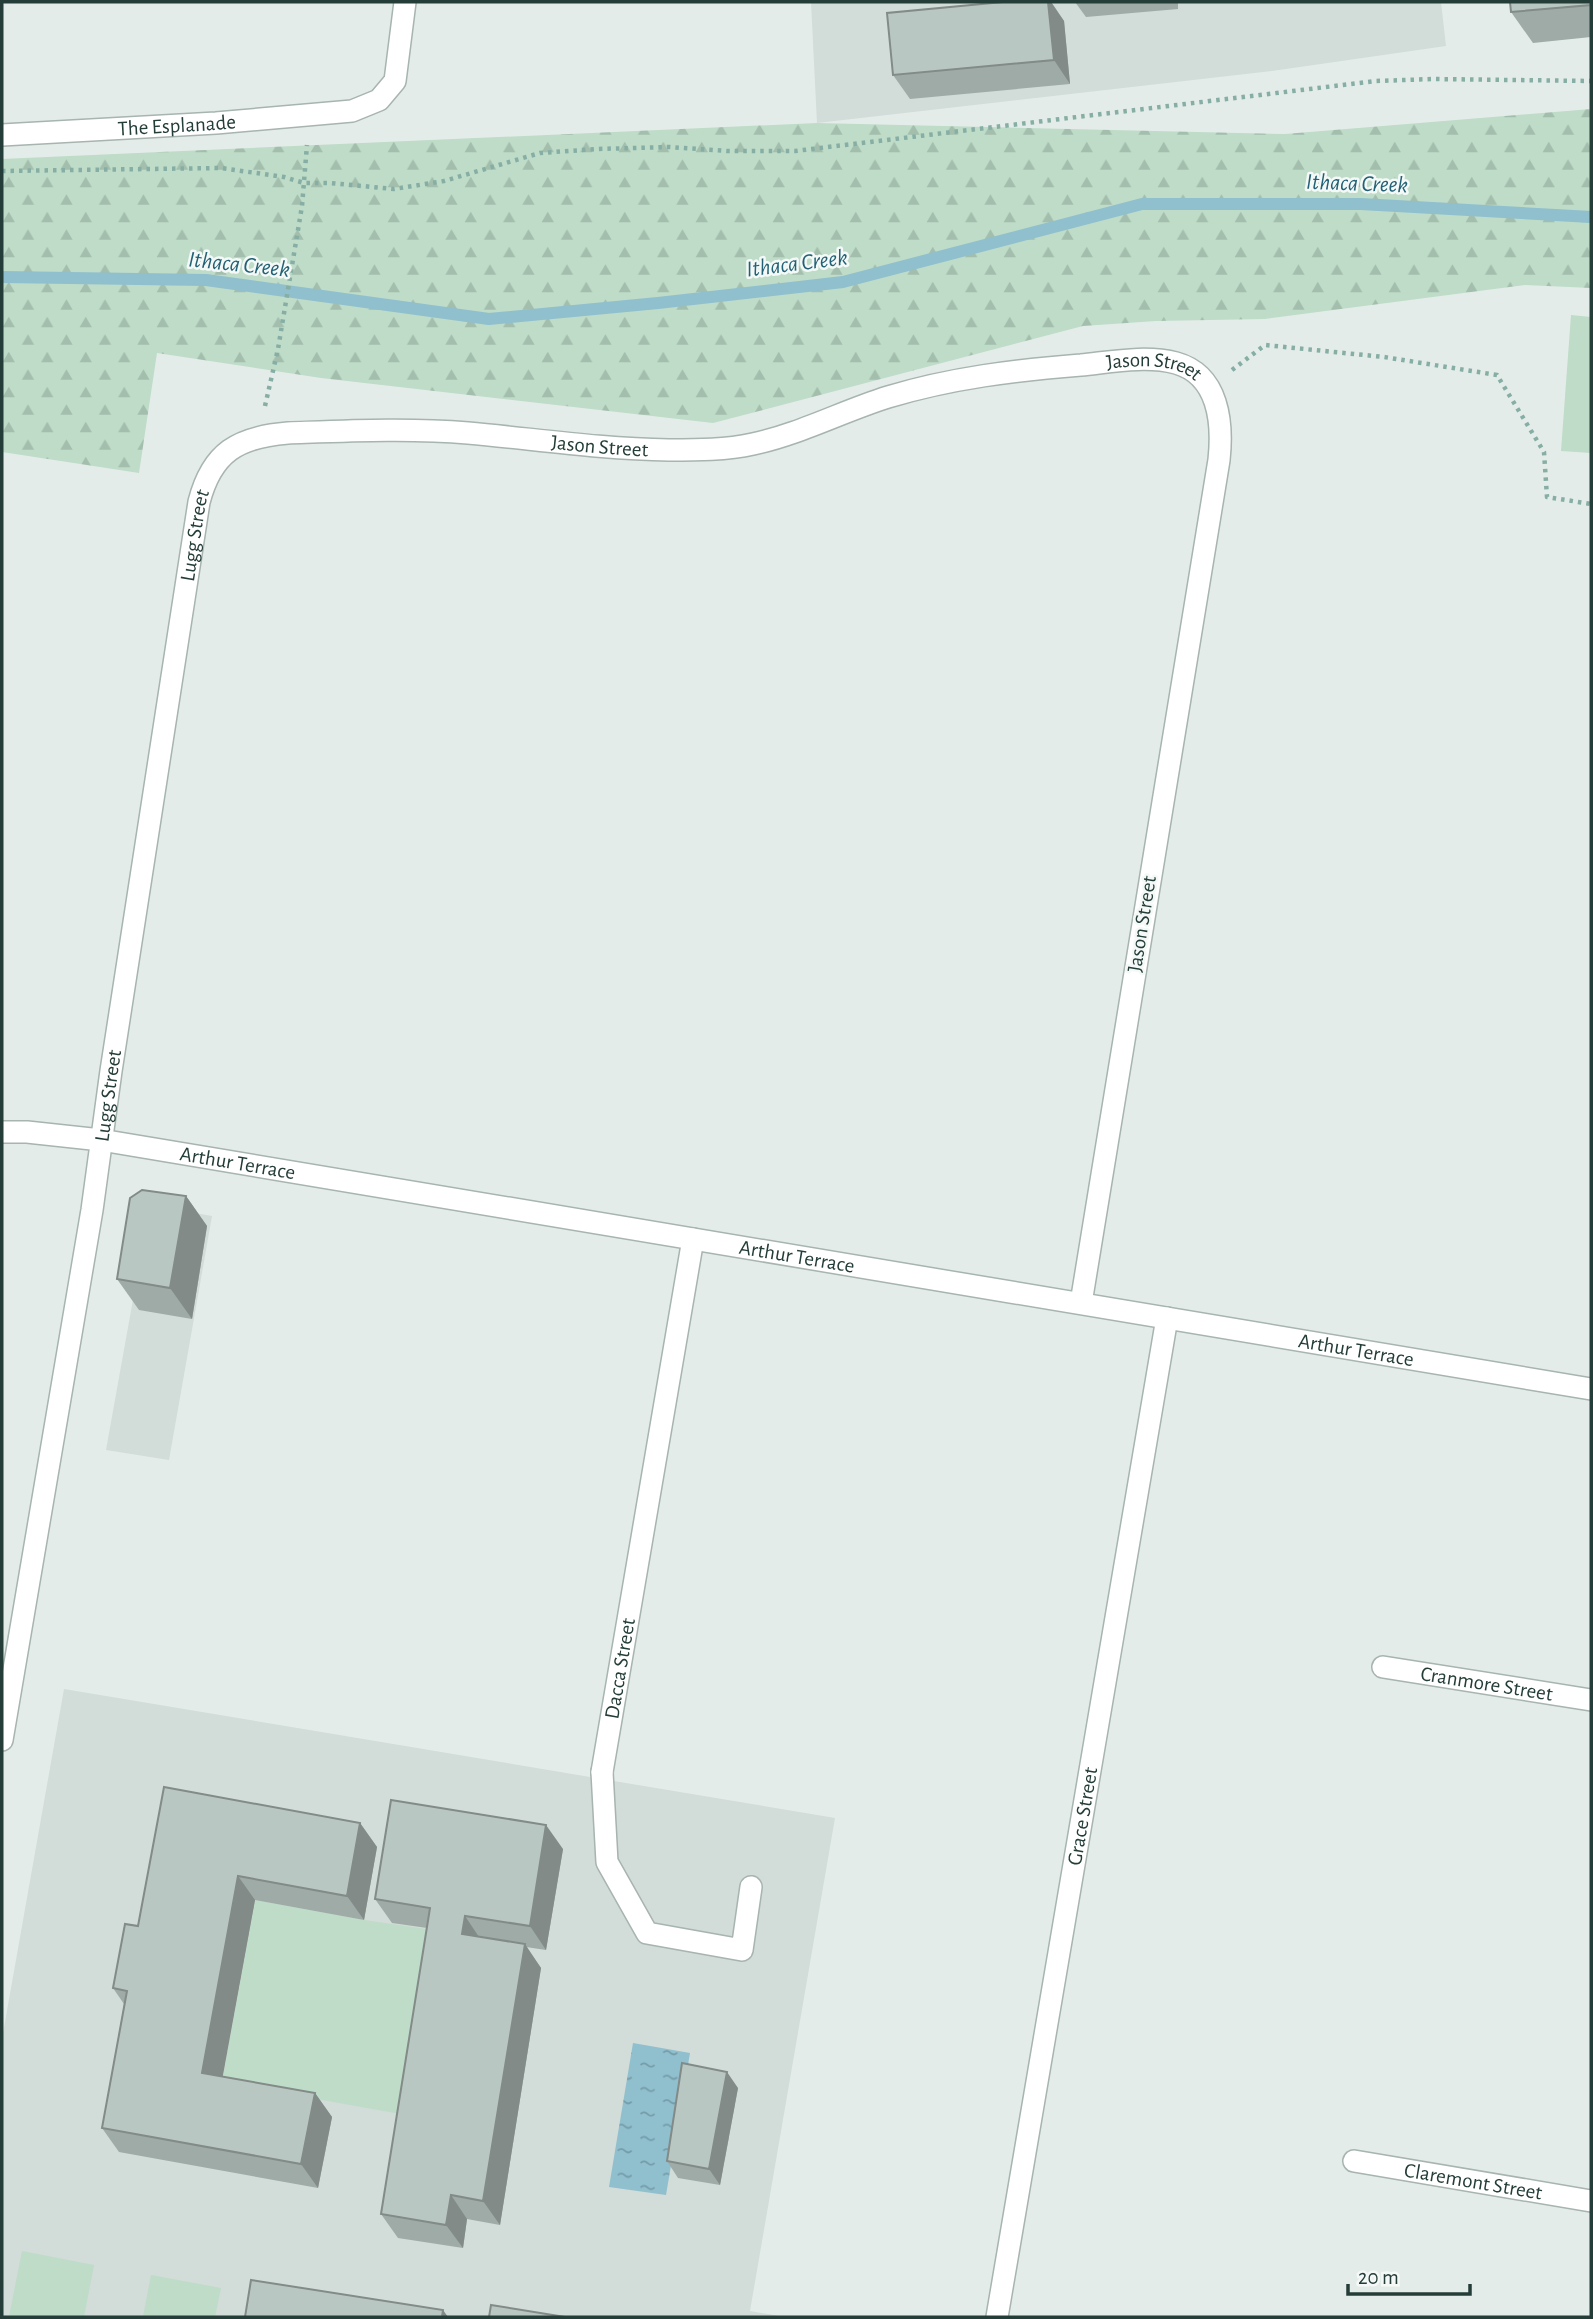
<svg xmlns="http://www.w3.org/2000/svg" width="1593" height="2319" font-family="'Alegreya Sans',sans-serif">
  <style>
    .built { fill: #d2dcd8 }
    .forest { fill: url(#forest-firs) }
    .park { fill: #bedcc8 }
    .water { fill: url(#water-ripples) }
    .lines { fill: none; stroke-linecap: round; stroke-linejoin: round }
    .stream { stroke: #90bfce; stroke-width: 12 }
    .service-casing { stroke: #a7b4b0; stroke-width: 24 }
    .minor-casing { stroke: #a7b4b0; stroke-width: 24 }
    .tertiary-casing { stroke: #a7b4b0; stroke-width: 24 }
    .path { stroke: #86aea4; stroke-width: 4.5; stroke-dasharray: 3.5 5; stroke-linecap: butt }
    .service { stroke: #fff; stroke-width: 21 }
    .minor { stroke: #fff; stroke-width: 21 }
    .tertiary { stroke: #fff; stroke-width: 21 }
    .wall { fill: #9faba7 }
    .shaded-wall { fill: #828b88 }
    .building { fill: #b9c7c2; stroke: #828b88; stroke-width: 2 }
    .labels { text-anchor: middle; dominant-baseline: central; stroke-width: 5; stroke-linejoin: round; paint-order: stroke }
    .street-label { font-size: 21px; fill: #243d38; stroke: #f4f9f7 }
    .water-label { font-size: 23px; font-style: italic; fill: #226175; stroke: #f4f9f7 }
  </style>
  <defs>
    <pattern id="forest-firs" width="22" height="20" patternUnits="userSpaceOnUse" patternTransform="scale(1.75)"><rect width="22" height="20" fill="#bedcc8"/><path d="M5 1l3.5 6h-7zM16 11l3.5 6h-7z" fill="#a3bead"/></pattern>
    <pattern id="water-ripples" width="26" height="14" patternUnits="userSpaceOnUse" patternTransform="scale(1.75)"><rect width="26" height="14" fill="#90bfce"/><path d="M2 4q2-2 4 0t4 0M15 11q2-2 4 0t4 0" fill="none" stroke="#759ca8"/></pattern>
  </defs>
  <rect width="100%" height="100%" fill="#e4ece9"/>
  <!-- built -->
  <g class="built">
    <path d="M811 2H1441L1446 46 1272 71 817 123Z"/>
    <path d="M150 1205 212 1216 169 1460 106 1450Z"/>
    <path d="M64 1689 835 1818 750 2311 785 2317H2V2039Z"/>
  </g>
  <!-- forest -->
  <path class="forest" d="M1591 109V288L1525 285 1265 319 1156 321 1083 326 713 423 321 378 157 353 139 473 2 452V159L817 123 1285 134Z"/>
  <!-- park -->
  <g class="park">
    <path d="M1571 315 1591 317V453L1561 451Z"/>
    <path d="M255 1900 364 1920 447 1932 417 2117 222 2082Z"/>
    <path d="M22 2251 94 2265 84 2317H9Z"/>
    <path d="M151 2275 221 2288 215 2317H143Z"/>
  </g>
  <!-- water -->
  <path class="water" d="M633 2043 690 2053 666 2195 609 2187Z"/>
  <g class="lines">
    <!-- stream -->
    <path class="stream" d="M2 277 206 280 489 319 658 303 843 282 1142 204H1361L1591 217"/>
    <defs>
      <path id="service" d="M602 1772 607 1862 647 1933 742 1950 751 1887"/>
      <g id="minor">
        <path id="s1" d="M2 135 216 123 352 111 379 100 395 81 405 2"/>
        <path id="s2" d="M1383 1667 1591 1700"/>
        <path id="s3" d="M2 1740 92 1210 111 1071 199 502C212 452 238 437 288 433 347 431 409 428 468 433 535 439 601 449 669 450 697 450 726 450 753 444 800 434 843 411 888 397 951 378 1016 370 1081 365 1111 362 1146 355 1176 363 1219 375 1223 423 1219 460L1081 1303"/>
        <path id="s4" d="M602 1772 693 1239"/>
        <path id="s5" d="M1354 2161 1591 2201"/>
        <path id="s6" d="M997 2317 1167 1318"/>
      </g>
      <g id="tertiary">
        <path id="s7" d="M2 1132H27L101 1140 1591 1389"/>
      </g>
    </defs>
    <!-- service casing -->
    <use href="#service" class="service-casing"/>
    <!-- minor casing -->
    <use href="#minor" class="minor-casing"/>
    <!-- tertiary casing -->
    <use href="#tertiary" class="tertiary-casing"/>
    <!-- path -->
    <g class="path">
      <path d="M2 171 221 168 284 177 304 183H330L394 189 444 181 540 153 597 149 669 147 728 151H795L1376 81 1433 79 1591 81"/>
      <path d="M1232 370 1265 345 1384 357 1497 375 1544 452 1547 497 1591 504"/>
      <path d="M265 406 278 349 302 206 307 145"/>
    </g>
    <!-- service -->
    <use href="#service" class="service"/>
    <!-- minor -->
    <use href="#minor" class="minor"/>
    <!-- tertiary -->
    <use href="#tertiary" class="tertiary"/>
  </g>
  <!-- wall -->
  <g class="wall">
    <path d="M1003 2H1051L1064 21 1070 84 910 99 893 75Z"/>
    <path d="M1075 2H1178V9L1086 17Z"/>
    <path d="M1591 2V37L1533 43 1511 12Z"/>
    <path d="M186 1196 207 1226 192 1319 139 1310 117 1279Z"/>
    <path d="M164 1787 360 1823 377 1847 364 1920 255 1900 222 2077 315 2093 332 2117 318 2188 119 2152 102 2128 124 2004 113 1988 138 1926Z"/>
    <path d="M563 1849 546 1950 526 1947 541 1968 500 2225 467 2219 463 2248 398 2238 381 2214 427 1928 392 1923 375 1899Z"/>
    <path d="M738 2088 720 2185 678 2178 667 2161Z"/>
  </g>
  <!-- shaded-wall -->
  <g class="shaded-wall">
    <path d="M1048 2H1051L1064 21 1070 84 1054 60Z"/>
    <path d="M186 1196 207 1226 192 1319 170 1288Z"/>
    <path d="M360 1823 377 1847 364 1920 347 1896Z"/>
    <path d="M546 1825 563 1849 546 1950 530 1926Z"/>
    <path d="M238 1876 255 1900 219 2097 202 2073Z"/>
    <path d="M465 1916 481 1940 462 1934Z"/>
    <path d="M525 1944 541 1968 500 2225 483 2201Z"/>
    <path d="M727 2072 738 2088 720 2185 709 2169Z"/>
    <path d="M315 2093 332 2117 318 2188 301 2164Z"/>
    <path d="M451 2195 467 2219 463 2248 446 2225Z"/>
    <path d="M443 2310 448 2317H442Z"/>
  </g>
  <!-- building -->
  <g class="building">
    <path d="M1003 2H1048L1054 60 893 75 887 13Z"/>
    <path d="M1510 2H1591V5L1511 12Z"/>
    <path d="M142 1190 186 1196 170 1288 117 1279 130 1198Z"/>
    <path d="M164 1787 360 1823 347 1896 238 1876 202 2073 315 2093 301 2164 102 2128 127 1991 113 1988 125 1924 138 1926Z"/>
    <path d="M391 1800 546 1825 530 1926 465 1916 462 1934 525 1944 483 2201 451 2195 446 2225 381 2214 430 1908 375 1899Z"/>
    <path d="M682 2063 727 2072 709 2169 667 2161Z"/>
    <path d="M251 2280 443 2310 442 2317H245Z"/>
    <path d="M491 2305 565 2317H489Z"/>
  </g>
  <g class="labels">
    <!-- street labels -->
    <g class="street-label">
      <text stroke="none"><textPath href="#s1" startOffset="175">The Esplanade</textPath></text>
      <text stroke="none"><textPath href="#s3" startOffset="2256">Jason Street</textPath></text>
      <text stroke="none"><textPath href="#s3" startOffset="1689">Jason Street</textPath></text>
      <text stroke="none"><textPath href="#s3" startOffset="1220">Lugg Street</textPath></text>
      <text transform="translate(1142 924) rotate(-81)">Jason Street</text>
      <text stroke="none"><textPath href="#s3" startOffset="653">Lugg Street</textPath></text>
      <text stroke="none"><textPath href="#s7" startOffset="238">Arthur Terrace</textPath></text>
      <text stroke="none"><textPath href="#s7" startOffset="805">Arthur Terrace</textPath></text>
      <text stroke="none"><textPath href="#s7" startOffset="1372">Arthur Terrace</textPath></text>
      <text stroke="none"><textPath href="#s4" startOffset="105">Dacca Street</textPath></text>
      <text stroke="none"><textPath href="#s2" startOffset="105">Cranmore Street</textPath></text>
      <text stroke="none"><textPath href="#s6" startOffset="508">Grace Street</textPath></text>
      <text stroke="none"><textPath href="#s5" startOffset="121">Claremont Street</textPath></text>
    </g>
    <!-- water labels -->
    <g class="water-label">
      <text transform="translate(1357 184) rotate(2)">Ithaca Creek</text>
      <text transform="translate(797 264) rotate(-7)">Ithaca Creek</text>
      <text transform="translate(239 265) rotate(6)">Ithaca Creek</text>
    </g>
  </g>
  <!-- border -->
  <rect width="1593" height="2319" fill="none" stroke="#243d38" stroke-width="7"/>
  <!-- scale -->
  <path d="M1348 2284v10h122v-10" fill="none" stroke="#243d38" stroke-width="3.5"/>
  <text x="1358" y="2284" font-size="21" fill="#243d38" stroke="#f4f9f7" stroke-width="5" paint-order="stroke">20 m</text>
</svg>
